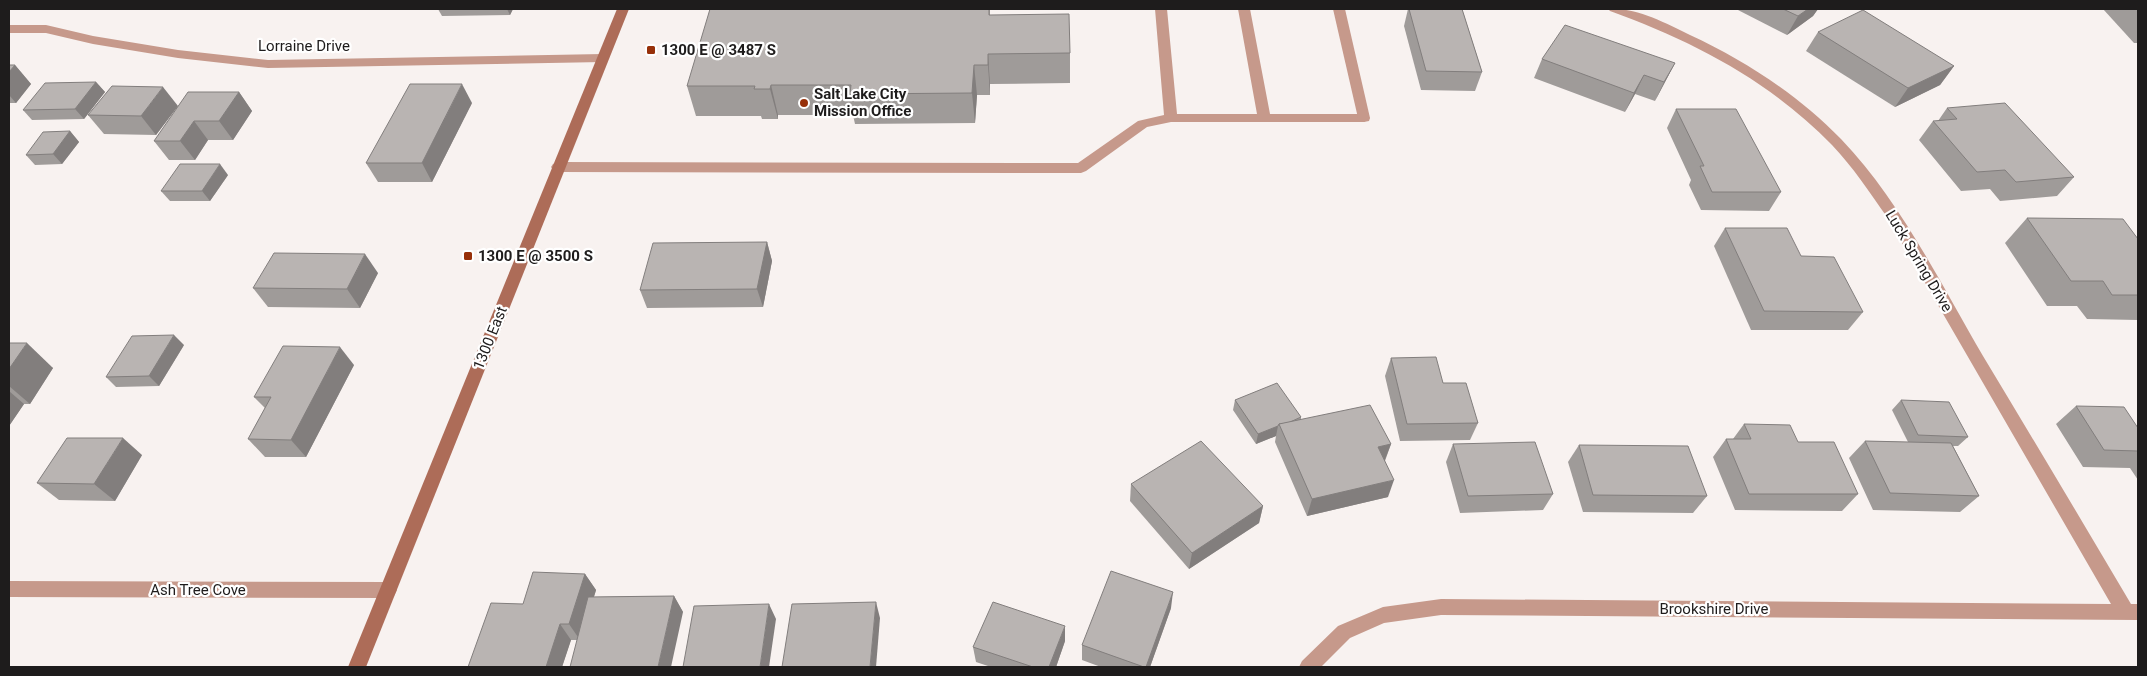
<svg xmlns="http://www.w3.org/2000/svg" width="2147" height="676" font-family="Roboto,sans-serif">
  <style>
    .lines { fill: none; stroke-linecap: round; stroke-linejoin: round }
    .lane { fill: #c6998b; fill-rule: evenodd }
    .street { fill: #c6998b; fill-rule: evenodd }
    .secondary { fill: #ad6c58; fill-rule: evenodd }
    .wall { fill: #9f9b99 }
    .shaded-wall { fill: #827e7d }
    .building { fill: #b9b4b2; stroke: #827e7d }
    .poi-dot { fill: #973009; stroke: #fff; stroke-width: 2 }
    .labels { text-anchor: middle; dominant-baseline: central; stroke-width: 4.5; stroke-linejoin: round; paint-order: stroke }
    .street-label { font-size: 15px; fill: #1e1c1c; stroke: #fff }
    .poi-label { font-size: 15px; font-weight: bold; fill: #1e1c1c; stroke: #fff; text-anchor: start }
  </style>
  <rect width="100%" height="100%" fill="#f8f2f0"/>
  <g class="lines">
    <!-- lane -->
    <path class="lane" d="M1155 9H1167L1177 114H1257L1238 9H1250L1270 114H1364L1370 118 1364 122H1171L1147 127 1086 171 1081 173 558 172 553 170 551 167 553 164 558 162 1078 163 1138 121 1164 115Z"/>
    <!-- street -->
    <g class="street">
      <path d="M1333 9H1345L1370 118 1369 121 1364 122 1358 118Z"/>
      <path d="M1608 9C1636 7 1665 23 1690 35 1746 61 1798 95 1841 139 1899 199 1941 284 1983 356 2033 439 2082 521 2131 604H2138V620L1441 615 1384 623 1350 638 1321 667H1299L1302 661 1338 626 1383 607 1441 599 2111 604 1887 217C1870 193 1853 167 1832 145 1770 81 1693 41 1610 11Z"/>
      <path d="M9 25H46L93 36 178 50 268 60 603 54 609 58 603 62 268 68 178 58 93 44 46 33H9Z"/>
      <path d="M9 581 388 582 394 584 397 590 394 596 388 598 9 597Z"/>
    </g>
    <!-- secondary -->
    <path class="secondary" d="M617 9H629L366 667H348Z"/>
  </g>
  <!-- wall -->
  <g class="wall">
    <path d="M438 9H513L510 15 442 16Z"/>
    <path d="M990 9V15L1070 53V83L990 84V95H977L975 123 855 124 853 115H778V119H762L761 116H696L687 86Z"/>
    <path d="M1408 9H1462L1482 72 1475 91 1421 90 1404 26Z"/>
    <path d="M1736 9H1818L1813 16 1787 35Z"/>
    <path d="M2103 9H2138V43H2134Z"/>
    <path d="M1818 32 1954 66 1940 85 1895 107 1806 51Z"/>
    <path d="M1542 59 1675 63 1655 101 1635 94 1625 112 1534 78Z"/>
    <path d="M9 65H15L31 84 16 103H9Z"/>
    <path d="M96 82 105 92 84 119 32 120 23 110Z"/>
    <path d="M239 92 252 111 233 140H208L195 160H169L154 141Z"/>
    <path d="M472 103 432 182H378L366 163Z"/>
    <path d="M178 106 156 135 104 134 88 115Z"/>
    <path d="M1947 108 2074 177 2057 196 2000 201 1990 189 1961 191 1919 140 1933 121H1938Z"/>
    <path d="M1676 109 1781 192 1769 211 1701 210 1689 185 1691 180 1667 128Z"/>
    <path d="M70 131 79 142 62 164 35 165 26 155Z"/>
    <path d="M228 175 210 201H170L161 191Z"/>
    <path d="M2027 218 2138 239V320L2087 319 2077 306H2047L2005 243Z"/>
    <path d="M1725 228 1801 256 1863 312 1848 330H1751L1714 246Z"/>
    <path d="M767 242 772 261 763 307 647 308 640 290Z"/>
    <path d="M378 273 360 308 268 307 253 288Z"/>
    <path d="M9 343 53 368 30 404H24L9 426Z"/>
    <path d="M184 345 159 386 116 387 106 377Z"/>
    <path d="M1391 358 1443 383 1478 423 1470 440 1400 441 1385 376Z"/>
    <path d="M354 365 306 457H265L248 439 265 408 254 397Z"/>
    <path d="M1235 400 1301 417V420L1391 444 1385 461 1388 497 1307 516 1275 442 1276 436 1256 444 1233 410Z"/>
    <path d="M1901 400 1968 437 1958 446H1953L1979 496 1960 512 1873 510 1849 458 1865 441 1908 442 1892 410Z"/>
    <path d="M2076 406 2138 428V480L2130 468 2083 467 2056 424Z"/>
    <path d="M1744 424 1858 494 1842 511 1735 510 1713 457 1726 439H1733Z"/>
    <path d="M1453 444 1553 494 1543 510 1460 513 1446 462Z"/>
    <path d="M1579 445 1707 496 1693 513 1583 512 1568 462Z"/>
    <path d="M142 455 115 501 59 500 37 483Z"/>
    <path d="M1131 484 1263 506 1259 523 1189 569 1130 501Z"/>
    <path d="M585 574 596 590 594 597 674 596 683 612 577 640H571L562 667H468L523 604Z"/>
    <path d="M1171 608 1150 667H1101L1082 660V645Z"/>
    <path d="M1065 641 1056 667H991L976 662 973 647Z"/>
  </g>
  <!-- shaded-wall -->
  <g class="shaded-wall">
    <path d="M507 9H513L510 15Z"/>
    <path d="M1808 9H1818L1813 16 1787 35 1798 16Z"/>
    <path d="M988 54 990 84V95L988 65Z"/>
    <path d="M1675 63 1655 101 1664 82Z"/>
    <path d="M15 65 31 84 16 103 9 95V72Z"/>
    <path d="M974 65 977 95 975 123 972 93Z"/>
    <path d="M1954 66 1940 85 1895 107 1908 88Z"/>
    <path d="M1644 75 1635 94 1625 112 1634 93Z"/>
    <path d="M96 82 105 92 84 119 75 109Z"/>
    <path d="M462 84 472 103 432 182 422 163Z"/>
    <path d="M771 85 778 115V119L770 89Z"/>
    <path d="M163 87 178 106 156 135 141 116Z"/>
    <path d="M239 92 252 111 233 140 219 121Z"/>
    <path d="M194 121 208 140 195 160 180 141Z"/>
    <path d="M70 131 79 142 62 164 53 154Z"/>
    <path d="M220 164 228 175 210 201 202 191Z"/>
    <path d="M767 242 772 261 763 307 757 289Z"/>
    <path d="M365 254 378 273 360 308 347 289Z"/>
    <path d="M174 335 184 345 159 386 149 376Z"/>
    <path d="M27 343 53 368 30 404 9 386V369Z"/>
    <path d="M340 347 354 365 306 457 291 440Z"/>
    <path d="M9 391 24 404 9 426Z"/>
    <path d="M1278 426 1276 436 1256 444 1258 434Z"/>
    <path d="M123 438 142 455 115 501 94 484Z"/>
    <path d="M1391 444 1384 462 1378 447Z"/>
    <path d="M1394 480 1388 497 1307 516 1312 499Z"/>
    <path d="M1263 506 1259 523 1189 569 1192 553Z"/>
    <path d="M585 574 596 590 580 640 569 624Z"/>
    <path d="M1173 592 1171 608 1150 667H1146Z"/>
    <path d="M674 596 683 612 671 667H658Z"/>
    <path d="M876 602 880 618 876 667H870Z"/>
    <path d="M769 604 776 619 769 667H760Z"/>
    <path d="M560 624 571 640 562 667H546Z"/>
    <path d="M1065 626V641L1056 667H1049Z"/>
  </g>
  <!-- building -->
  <g class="building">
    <path d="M710 9H989V15L1069 14 1070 53 988 54V65H974L972 93 850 94 851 85H771L770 89H754L755 86H687Z"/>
    <path d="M1409 9H1462L1482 72 1426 71Z"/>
    <path d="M1783 9H1808L1798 16Z"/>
    <path d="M1863 10 1954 66 1908 88 1818 32Z"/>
    <path d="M1565 25 1675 63 1664 82 1644 75 1634 93 1542 59Z"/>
    <path d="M9 65H15L9 72Z"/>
    <path d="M96 82 75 109 23 110 45 83Z"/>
    <path d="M410 84H462L422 163H366Z"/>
    <path d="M112 86 163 87 141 116 88 115Z"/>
    <path d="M188 92H239L219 121H194L180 141H154Z"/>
    <path d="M2005 103 2074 177 2016 182 2005 170 1977 172 1933 121 1957 119 1947 108Z"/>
    <path d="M1676 109H1736L1781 192H1712L1700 166H1704Z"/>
    <path d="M70 131 53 154 26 155 43 132Z"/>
    <path d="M180 164H220L202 191H161Z"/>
    <path d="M2027 218 2123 219 2138 239V295H2112L2103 281H2071Z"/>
    <path d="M1725 228H1787L1801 256 1834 257 1863 312 1764 311Z"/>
    <path d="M767 242 757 289 640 290 653 243Z"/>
    <path d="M274 253 365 254 347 289 253 288Z"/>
    <path d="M174 335 149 376 106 377 132 336Z"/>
    <path d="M9 343H27L9 369Z"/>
    <path d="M283 346 340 347 291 440 248 439 271 397H254Z"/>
    <path d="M1436 357 1443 383H1466L1478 423 1407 424 1391 358Z"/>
    <path d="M1277 383 1301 417 1288 423 1279 424 1278 426 1258 434 1235 400Z"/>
    <path d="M1901 400 1949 402 1968 437 1918 435Z"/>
    <path d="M1370 405 1391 444 1378 447 1394 480 1312 499 1279 424Z"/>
    <path d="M2076 406 2124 407 2138 428V451L2104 450Z"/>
    <path d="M1744 424 1790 425 1798 442H1834L1858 494H1749L1726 439H1751Z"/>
    <path d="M67 438H123L94 484 37 483Z"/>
    <path d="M1201 441 1263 506 1192 553 1131 484Z"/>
    <path d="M1865 441 1951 443 1979 496 1890 493Z"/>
    <path d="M1535 442 1553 494 1468 496 1453 444Z"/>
    <path d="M1579 445 1688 446 1707 496 1593 495Z"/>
    <path d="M1111 571 1173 592 1146 667H1144L1082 645Z"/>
    <path d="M533 572 585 574 569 624H560L546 667H468L491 603 523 604Z"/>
    <path d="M674 596 658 667H570L588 597Z"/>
    <path d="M876 602 870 667H782L792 604Z"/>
    <path d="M993 602 1065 626 1049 667H1033L973 647Z"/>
    <path d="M769 604 760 667H683L694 606Z"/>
  </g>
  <!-- markers -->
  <g class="poi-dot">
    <rect x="646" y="45" width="10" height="10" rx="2.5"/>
    <circle cx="804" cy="103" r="5"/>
    <rect x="463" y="251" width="10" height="10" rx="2.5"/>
  </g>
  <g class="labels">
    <!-- street labels -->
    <g class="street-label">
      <text x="304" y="46">Lorraine Drive</text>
      <text transform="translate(1919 261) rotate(59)">Luck Spring Drive</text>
      <text transform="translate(490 338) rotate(-68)">1300 East</text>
      <text x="198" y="590">Ash Tree Cove</text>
      <text x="1714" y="609">Brookshire Drive</text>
    </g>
    <!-- poi labels -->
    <g class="poi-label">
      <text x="661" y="50">1300 E @ 3487 S</text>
      <text x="814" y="94">Salt Lake City<tspan x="814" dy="17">Mission Office</tspan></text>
      <text x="478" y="256">1300 E @ 3500 S</text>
    </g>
  </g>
  <!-- border -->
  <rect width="2147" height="676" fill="none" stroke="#1e1c1c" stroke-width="20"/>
</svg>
